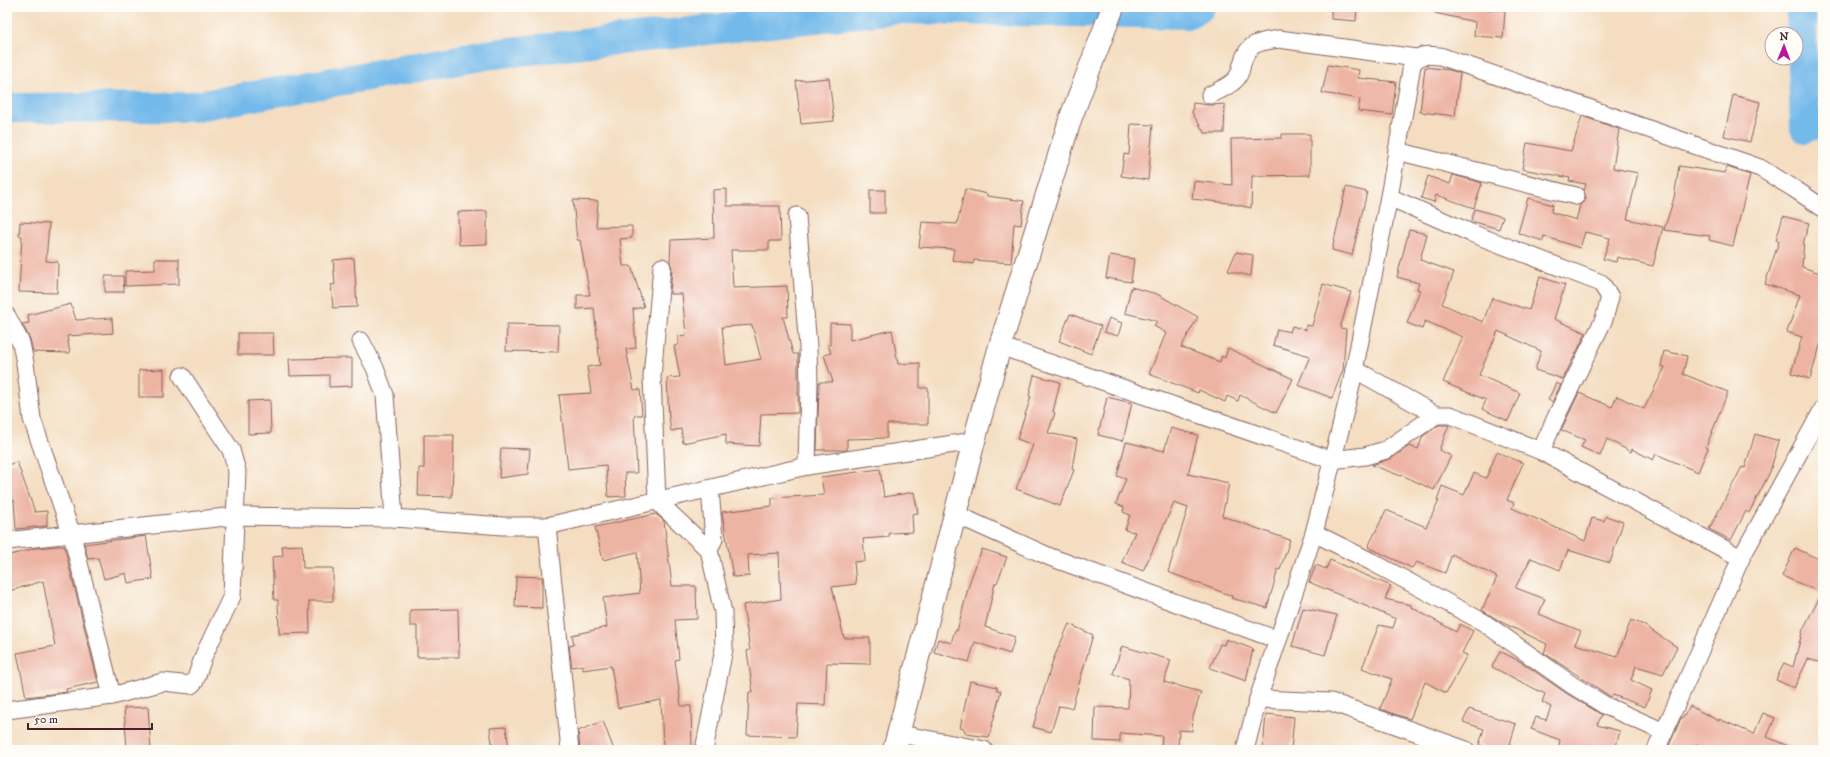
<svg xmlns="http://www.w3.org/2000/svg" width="1830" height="757" font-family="'IM FELL DW Pica',serif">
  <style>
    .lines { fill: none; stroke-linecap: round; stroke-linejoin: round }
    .river { stroke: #73b9ea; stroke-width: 30 }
    .building { fill: #edb3a3; fill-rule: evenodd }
    .street-casing { stroke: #86625f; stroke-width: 19 }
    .secondary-casing { stroke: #86625f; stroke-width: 24 }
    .street { stroke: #fff; stroke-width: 17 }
    .secondary { stroke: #fff; stroke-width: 22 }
  </style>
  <rect width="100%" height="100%" fill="#fdfcf7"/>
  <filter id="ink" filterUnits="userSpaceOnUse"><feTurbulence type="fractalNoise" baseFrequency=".025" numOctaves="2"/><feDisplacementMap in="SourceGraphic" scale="8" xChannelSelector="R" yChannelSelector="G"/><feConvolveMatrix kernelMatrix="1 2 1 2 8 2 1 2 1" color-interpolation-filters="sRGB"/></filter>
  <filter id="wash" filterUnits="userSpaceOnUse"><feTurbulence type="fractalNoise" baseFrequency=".012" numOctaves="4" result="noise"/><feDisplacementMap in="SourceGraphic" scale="16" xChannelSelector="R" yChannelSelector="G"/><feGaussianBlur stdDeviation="0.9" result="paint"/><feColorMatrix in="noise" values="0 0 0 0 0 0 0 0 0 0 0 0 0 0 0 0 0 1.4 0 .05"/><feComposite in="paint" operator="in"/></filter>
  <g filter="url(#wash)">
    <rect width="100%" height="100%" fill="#f4ddc0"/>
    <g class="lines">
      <!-- river -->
      <g class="river">
        <path d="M1801 7 1805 128 1823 122"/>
        <path d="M7 108 191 107 493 54 894 9 1189 14 1200 7"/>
      </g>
    </g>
    <g id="blocks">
      <!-- building -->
      <g class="building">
        <path d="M1331 7H1357L1356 21 1331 19Z"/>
        <path d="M1435 7 1505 10 1503 38 1474 36 1475 22 1435 13Z"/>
        <path d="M1328 65 1359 70 1358 78 1396 82 1392 115 1358 111 1360 99 1322 93Z"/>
        <path d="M1425 67 1450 70 1460 73 1455 116 1420 112Z"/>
        <path d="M829 78 834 121 801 124 796 81Z"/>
        <path d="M1733 95 1760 102 1750 142 1724 136Z"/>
        <path d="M1193 103 1209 105 1225 104 1224 133H1205L1192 113Z"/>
        <path d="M1582 116 1619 129 1613 168 1638 173 1627 219 1663 227 1653 266 1617 257 1616 262 1603 259 1610 238 1585 232 1580 248 1544 236 1543 241 1518 233 1528 198 1553 205 1551 212 1576 220 1580 205 1586 199 1584 191 1586 184 1569 181 1570 178 1522 169 1527 143 1571 151Z"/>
        <path d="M1131 124 1153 125 1148 180 1121 176 1124 154 1129 155Z"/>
        <path d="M1282 134H1310V175L1252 176 1251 208 1229 203 1192 199 1194 181 1232 185 1231 139 1282 138Z"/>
        <path d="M1679 166 1725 173 1727 167 1750 175 1733 246 1709 240 1710 236 1664 230 1674 198Z"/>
        <path d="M1453 175 1482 183 1474 208 1436 195 1434 202 1421 198 1428 176 1450 184Z"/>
        <path d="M1346 187 1367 192 1352 255 1332 250Z"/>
        <path d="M727 189V206H780L781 241H769V250H731L733 288 787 286 788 317H783L793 354H798V413L761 414 759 446 726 444V434L683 443 681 429 671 431 669 418 667 378 680 377 674 346 678 345V336L686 335 682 294H670L672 268 670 262 671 240 714 238 713 190ZM752 325 761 359 726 365 722 327Z"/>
        <path d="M965 189 987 194V196L1024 201 1021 225 1014 224 1011 263 974 260 973 264 952 260 954 249 919 247 922 222 957 224Z"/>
        <rect x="870" y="190" width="15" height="23"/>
        <path d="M573 200 598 201 596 227 632 226V238L620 239 623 266H631L644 307 633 309 636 348 626 349 634 390 640 389 642 415H634L637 473H625L626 496 608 497 606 465 568 469 559 395 591 393 587 367 600 365 594 308 577 309V295H590L580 240H577Z"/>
        <path d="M1475 209 1503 217 1499 229 1471 221Z"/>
        <path d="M487 211V244L459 245 458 212Z"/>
        <path d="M1783 216 1809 223 1804 240 1802 267 1823 274V344L1821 343 1810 379 1791 373 1802 337 1787 332 1800 295 1765 284 1779 241 1776 240Z"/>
        <path d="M20 222 49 224 46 261 58 262 57 293 19 292 22 236H19Z"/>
        <path d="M1409 230 1427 234 1420 260 1454 272 1442 304 1483 322 1492 298 1529 310 1540 277 1565 285 1554 319 1586 333 1563 379 1535 370 1541 351 1498 331 1479 375 1520 393 1508 421 1482 409 1486 400 1443 382 1463 337 1425 321 1422 329 1407 323 1420 290 1417 289 1419 283 1397 277Z"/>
        <path d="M1236 252 1253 255 1251 276 1228 271Z"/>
        <path d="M1110 255 1134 259 1131 282 1106 278Z"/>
        <path d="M354 258 357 307 333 308 331 285 335 284 333 260Z"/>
        <path d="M155 259H179V284L125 286V271L155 270Z"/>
        <path d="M105 276H123L124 292H105Z"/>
        <path d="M1323 284 1351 292 1340 328 1346 329 1343 370 1332 398 1298 385 1310 356 1273 345 1277 329 1290 332 1292 326 1306 330V325L1312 326Z"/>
        <path d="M1131 287 1157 294 1198 317 1181 347 1220 362 1222 356 1225 358 1228 348 1293 379 1276 413 1240 395 1238 401 1227 396 1225 402 1199 390 1198 393 1149 374 1166 333 1154 326 1157 321 1125 313Z"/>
        <path d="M71 304 76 320 112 318 113 333 67 336 70 353 33 352 30 339 22 324 29 323 28 315Z"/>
        <path d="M1070 314 1101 326 1091 354 1059 341Z"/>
        <path d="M1109 318 1122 323 1118 336 1104 332Z"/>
        <path d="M830 323 850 324V340L892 330 898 364 920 363V388H928V424H887V438L847 439V450H817L819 382H833L824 355 831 353 828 345H830Z"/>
        <path d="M507 324 559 325 558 352 506 351Z"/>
        <path d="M238 333H273L274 355H238Z"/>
        <path d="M1664 351 1687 356 1683 374 1728 392 1706 447 1708 448 1698 472 1656 454 1653 460 1632 449 1631 452 1607 439 1600 456 1581 447 1585 440 1561 430 1579 393 1612 407 1617 396 1644 409 1665 367 1661 366Z"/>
        <path d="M352 358V386L329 387V375L290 376 289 359Z"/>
        <path d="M164 369V397H139V370Z"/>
        <path d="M1034 375 1060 382 1053 412 1055 413 1048 433 1077 439 1072 469 1074 470 1060 506 1016 489 1033 445 1017 439 1031 397 1029 396Z"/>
        <path d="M1556 383 1561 385 1552 402 1548 400Z"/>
        <path d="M1107 397 1132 403 1123 441 1098 435Z"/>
        <path d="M270 400 271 433 248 434V401Z"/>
        <path d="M1439 425H1449L1439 450 1451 456 1434 490 1402 475 1401 476 1372 465 1392 458 1409 446 1418 449 1423 436Z"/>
        <path d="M1171 428 1198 435 1188 474 1229 483 1222 516 1290 540 1280 570 1278 569 1267 608 1231 598 1232 596 1168 572 1188 508 1174 503 1143 571 1122 562 1135 532 1125 530 1130 515 1123 512 1124 507 1116 504 1126 479 1117 476 1126 442 1164 451Z"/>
        <path d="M1755 434 1779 441 1770 472 1749 513 1746 511 1731 540 1709 529 1742 467 1745 468Z"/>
        <path d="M424 435H454L452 497 418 496 419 468H424Z"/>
        <path d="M501 448 530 449 528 474 499 478Z"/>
        <path d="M1497 452 1523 463 1507 500 1514 503 1512 508 1585 541 1592 518 1604 521 1606 516 1623 522 1610 563 1568 550 1560 570 1531 558 1516 586V588L1545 599 1539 614 1581 631 1575 644 1617 657 1631 620 1642 624 1677 647 1663 674 1636 666 1631 680 1652 690 1645 707 1613 695 1611 697 1544 653 1547 644 1501 622 1482 610 1497 577 1452 554 1445 573 1416 562 1412 568 1368 547 1386 510 1426 527 1439 501 1437 500 1442 486 1464 495 1474 473 1486 478Z"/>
        <path d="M17 462 35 512 47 511V526L16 529 14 500 7 502V465Z"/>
        <path d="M880 469 884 497 914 492 918 513 912 514 913 532 889 533V537L863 539 865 561 854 562 856 584 832 587 844 638H870V664L827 663 825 705 798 704 796 737 747 735 749 692H753L747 651 750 650 743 605 781 599 779 553 748 555 749 576 733 577 722 512 772 506V498L824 495 821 477Z"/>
        <path d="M656 514 664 521 672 586H696L697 619 675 620 679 659 675 660 681 706H691L692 750H663L661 700 618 708 611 666 583 670V665L572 667 569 646 574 645 572 635 607 627 603 598 640 593 637 552 603 560 595 527Z"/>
        <path d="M146 536 153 579 128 583 126 573 104 579 98 558 88 559 84 544Z"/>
        <path d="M302 545 303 568H333V601H309L310 633 279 634 278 600H274L272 557 283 556 282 546Z"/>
        <path d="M59 546H64L98 682 66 689 67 692 26 697 17 653 55 646 43 581 9 591 7 584V556L36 548Z"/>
        <path d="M1795 548 1823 561V663L1808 659 1794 688 1776 680 1784 663 1793 667 1803 629 1822 593 1782 576Z"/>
        <path d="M982 549 1007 557 997 583H995L985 627 1015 637 1010 654 975 642 969 662 934 652 938 639 951 643 955 630 957 631 970 581Z"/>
        <path d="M1330 560 1391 586 1385 599 1411 605V607L1456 632 1460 624 1473 631 1462 653 1467 655 1446 693 1425 682 1410 719 1380 709 1392 679 1362 668 1379 625 1393 628 1396 619 1309 582 1316 565 1326 569Z"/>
        <path d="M516 576 542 577V608L515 607Z"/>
        <path d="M1303 608 1337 615 1325 655 1292 646Z"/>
        <path d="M458 609 459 657H417V626H410V610Z"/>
        <path d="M1069 624 1093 635 1072 708 1059 706 1051 732 1033 727 1053 660Z"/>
        <path d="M1226 639 1253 649 1246 681 1210 668 1220 644 1224 645Z"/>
        <path d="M1122 646 1171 660 1164 682 1201 692 1193 717 1192 731 1179 730 1178 750H1161L1162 736 1120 733V742L1094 741 1095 707 1128 708 1129 679 1113 674Z"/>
        <path d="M1500 651 1523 663 1566 693 1602 715 1597 725 1620 731 1615 750H1558L1560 740 1531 729 1536 717 1546 720 1551 707 1542 702 1545 694 1492 667Z"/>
        <path d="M970 681 997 687V690L1001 691 989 737 966 734 964 729 960 728Z"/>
        <path d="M1690 706 1719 721V719L1754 734 1763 713 1775 718 1767 737 1797 750H1711L1696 744 1693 750H1667L1681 718H1683Z"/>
        <path d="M148 707 151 750H127L124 708Z"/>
        <path d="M1469 709 1516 724 1508 750H1494L1479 745 1484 729 1463 722Z"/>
        <path d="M1266 714 1294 717 1291 750 1263 749Z"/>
        <path d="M603 721 614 750H580L578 731Z"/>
        <path d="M506 727 509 748 493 750 490 728Z"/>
      </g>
    </g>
  </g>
  <g filter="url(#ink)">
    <use href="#blocks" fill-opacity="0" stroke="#86625f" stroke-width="1"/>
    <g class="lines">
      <defs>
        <g id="street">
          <path d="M1210 95C1217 91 1228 87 1234 81 1238 78 1241 70 1242 64 1248 42 1259 42 1279 39L1416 58"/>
          <path d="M1397 151 1576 196"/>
          <path d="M1389 197 1471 233 1601 283 1610 297 1604 319 1557 415 1541 451"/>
          <path d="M797 216 808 347 809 385 807 466"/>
          <path d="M662 267 652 377 657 501 709 550 723 612 724 649 704 750"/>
          <path d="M7 316 21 343 25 363 32 419 72 535 112 696 7 710"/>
          <path d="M361 341 375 368 385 395 394 518"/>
          <path d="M1000 346 1332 460 1365 456 1386 450 1436 415H1450L1541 451 1741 558"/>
          <path d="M1354 369 1436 415"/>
          <path d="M955 514 1050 557 1278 640"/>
          <path d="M547 526 570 750"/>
          <path d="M1314 533 1372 562 1483 622 1572 685 1606 706 1664 732"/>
          <path d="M7 541 235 516 394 518 503 526H547L807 466 974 441"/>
          <path d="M709 550 714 539 710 489"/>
          <path d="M112 696 163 682 191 685 195 681 204 655 232 596 237 471 231 450 182 376"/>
          <path d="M1258 699 1331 702 1466 750"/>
          <path d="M900 734 984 750"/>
          <path d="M1245 750 1258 699 1314 533 1349 395 1389 197 1412 65C1419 53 1427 55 1440 56L1760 168 1793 188 1823 208"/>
          <path d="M1656 750 1741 558 1823 409"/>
        </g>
        <path id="secondary" d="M894 750 974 441 1000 346 1071 117 1113 7"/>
      </defs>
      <!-- street casing -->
      <use href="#street" class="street-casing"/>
      <!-- secondary casing -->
      <use href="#secondary" class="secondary-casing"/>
      <!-- street -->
      <use href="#street" class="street"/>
      <!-- secondary -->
      <use href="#secondary" class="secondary"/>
    </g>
  </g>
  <!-- margin -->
  <rect width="1830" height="757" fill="none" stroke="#fdfcf7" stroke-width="24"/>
  <!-- north arrow -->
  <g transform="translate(1784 46) rotate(1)"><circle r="19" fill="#fdfcf7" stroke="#b5a4a5"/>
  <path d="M0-3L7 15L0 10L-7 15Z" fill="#b5179e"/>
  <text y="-6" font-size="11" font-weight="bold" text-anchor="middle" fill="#4a1f2b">N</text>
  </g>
  <!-- scale -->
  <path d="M28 723v6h124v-6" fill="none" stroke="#4a1f2b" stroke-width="2"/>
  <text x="34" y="723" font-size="12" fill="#4a1f2b" stroke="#fdfcf7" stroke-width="3" paint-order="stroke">50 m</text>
</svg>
